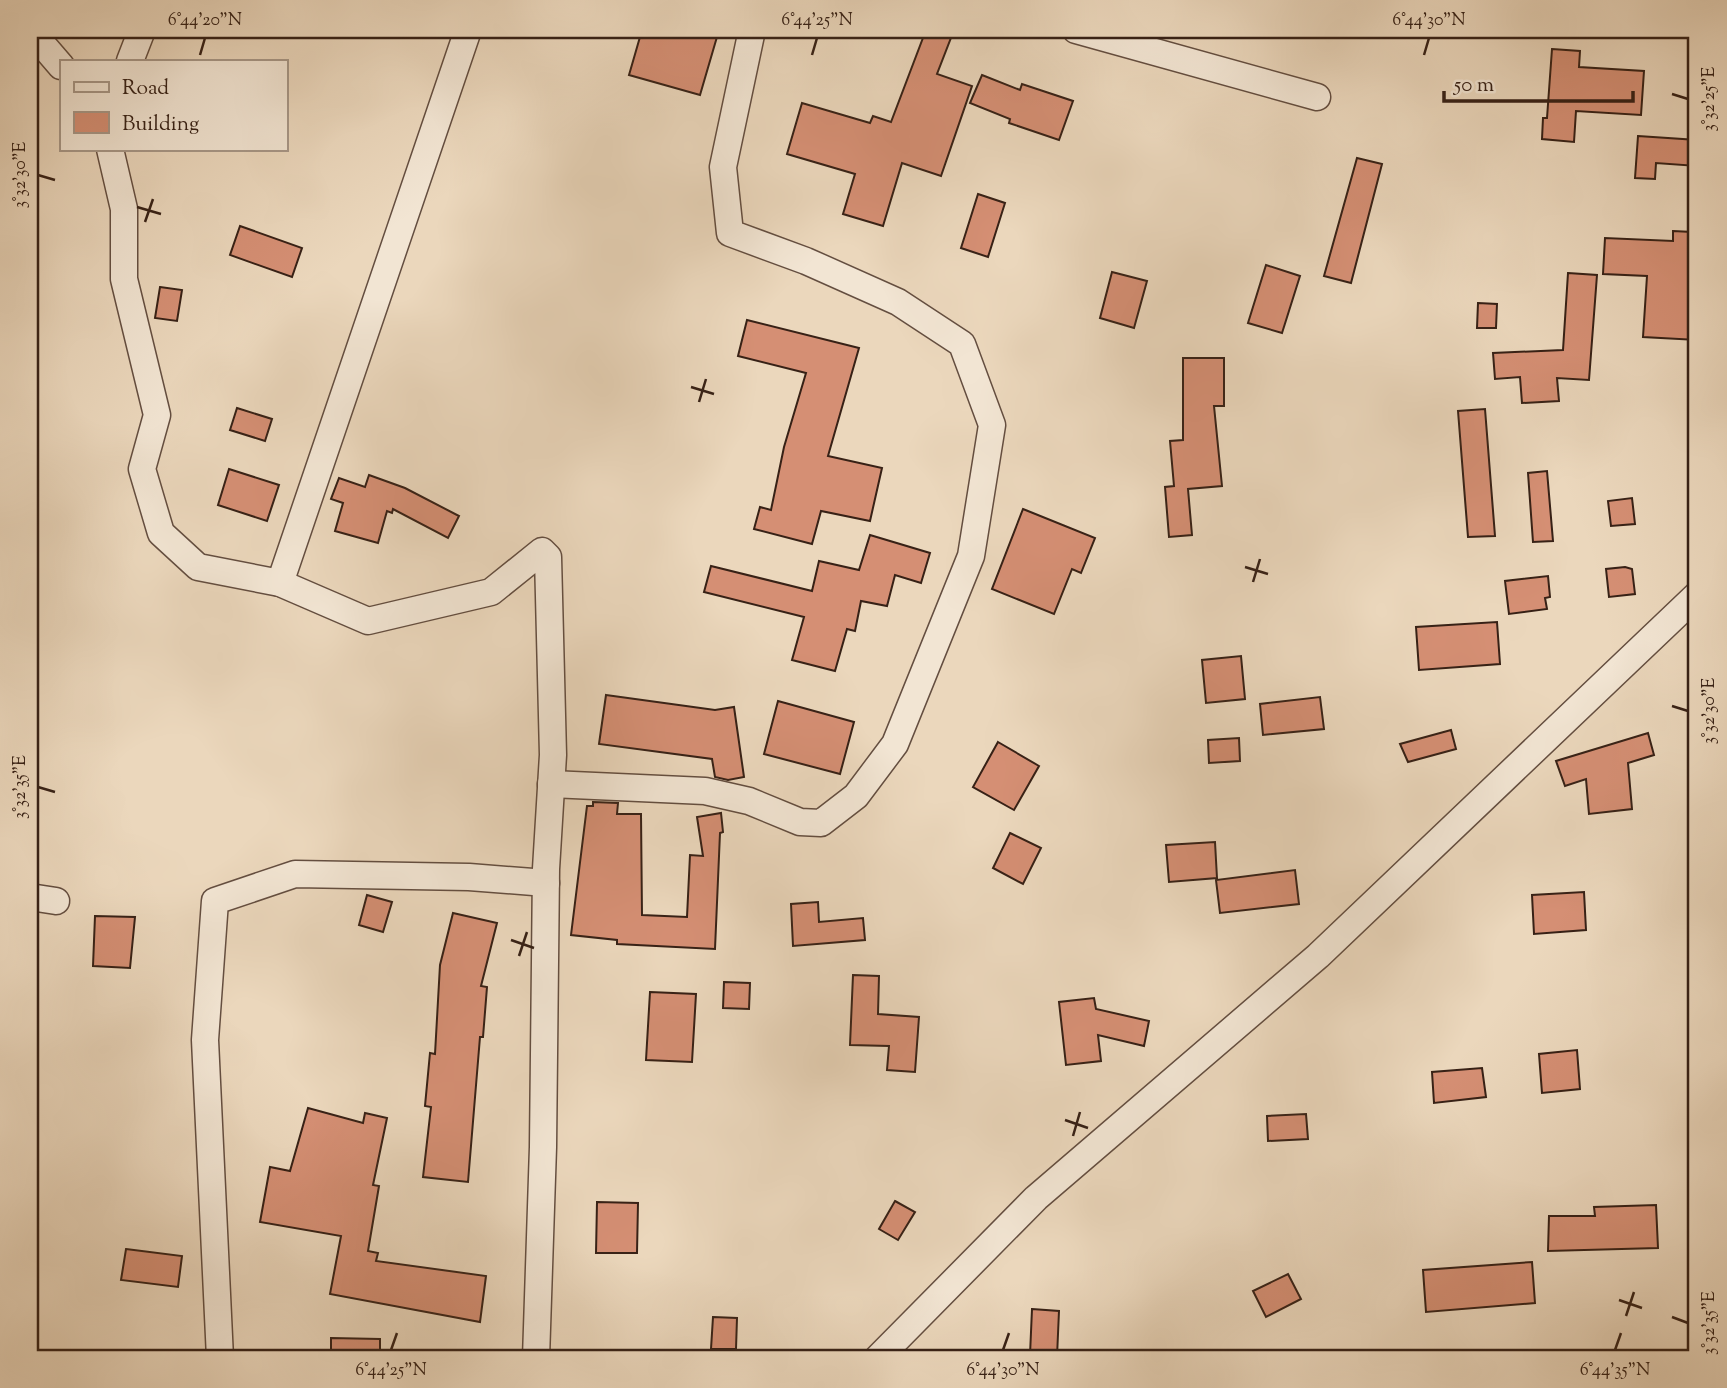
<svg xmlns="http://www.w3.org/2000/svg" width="1727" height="1388" font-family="'Sorts Mill Goudy',serif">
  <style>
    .building { fill: #d58f74; stroke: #372116; stroke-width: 2 }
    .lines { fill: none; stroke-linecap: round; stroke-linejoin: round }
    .minor-casing { stroke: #644e40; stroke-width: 29 }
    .minor { stroke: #f2e5d3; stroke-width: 26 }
    .ticks { fill: none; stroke: #372116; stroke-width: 2.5 }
    .neatline { fill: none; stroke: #372116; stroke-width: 2.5 }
    .ticks-label { font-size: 18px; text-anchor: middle; fill: #372116 }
  </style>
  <rect width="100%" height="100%" fill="#ebd7bc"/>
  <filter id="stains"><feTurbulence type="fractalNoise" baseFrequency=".00286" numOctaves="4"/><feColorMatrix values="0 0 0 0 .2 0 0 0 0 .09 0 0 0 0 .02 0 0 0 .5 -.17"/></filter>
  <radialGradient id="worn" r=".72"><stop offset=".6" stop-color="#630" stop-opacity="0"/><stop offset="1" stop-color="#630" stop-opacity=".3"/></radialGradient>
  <!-- building -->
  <g class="building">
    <path d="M642 30H719L700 95 629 75Z"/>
    <path d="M926 30H954L937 74 972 86 941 176 902 163 883 226 843 214 855 174 787 154 802 103 870 123 873 116 891 122Z"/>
    <path d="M1552 49 1580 51 1579 67 1644 71 1641 115 1576 111 1574 142 1542 139 1543 118H1547Z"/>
    <path d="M982 75 1020 90 1022 84 1073 101 1059 140 1009 123 1010 119 970 103Z"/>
    <path d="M1638 136 1697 140V166L1656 163 1655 179 1635 178Z"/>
    <path d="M1357 158 1382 164 1351 283 1324 276Z"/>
    <path d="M978 194 1005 203 988 257 961 248Z"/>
    <path d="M240 226 302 248 292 277 230 255Z"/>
    <path d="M1673 231 1692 232V236L1697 237V340L1643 337 1647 276 1603 274 1605 238 1673 241Z"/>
    <path d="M1266 265 1300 276 1282 333 1248 323Z"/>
    <path d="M1112 272 1147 281 1134 328 1100 318Z"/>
    <path d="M1568 273 1597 275 1589 380 1557 378 1559 401 1522 403 1520 377 1495 379 1493 353 1563 350Z"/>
    <path d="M160 287 182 290 177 321 155 318Z"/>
    <path d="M1478 303 1497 304 1496 328H1477Z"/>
    <path d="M747 320 859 348 828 456 882 468 870 521 821 511 812 544 754 529 760 507 771 510 784 447 806 373 738 356Z"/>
    <path d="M1183 358H1224V406H1214L1222 486 1188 489 1192 535 1169 537 1165 487 1174 486 1170 441 1183 440Z"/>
    <path d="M237 408 272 419 265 441 230 430Z"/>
    <path d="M1485 409 1495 536 1468 537 1458 411Z"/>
    <path d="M229 469 279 485 267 521 218 505Z"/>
    <path d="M1547 471 1553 541 1533 542 1528 473Z"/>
    <path d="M369 475 405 488 459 516 448 538 393 509 392 513 387 511 378 543 335 531 343 503 331 499 339 478 365 487Z"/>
    <path d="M1632 498 1635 524 1611 526 1608 501Z"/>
    <path d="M1023 509 1095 538 1081 573 1072 569 1054 614 992 589Z"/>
    <path d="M870 535 930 553 921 583 895 575 887 606 861 601 855 631 847 629 835 671 792 660 804 617 704 592 711 566 812 591 819 561 859 570Z"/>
    <path d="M1625 567 1632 569 1635 594 1609 597 1606 569Z"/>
    <path d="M1548 576 1550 597 1545 598 1547 609 1509 614 1505 581Z"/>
    <path d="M1497 622 1500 664 1419 670 1416 627Z"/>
    <path d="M1241 656 1245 699 1206 703 1202 660Z"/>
    <path d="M606 695 715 710 734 707 744 777 728 780 715 777 712 759 599 744Z"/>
    <path d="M1320 697 1324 729 1263 735 1260 704Z"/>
    <path d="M778 701 854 722 840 774 764 754Z"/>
    <path d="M1451 730 1456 749 1408 762 1400 744Z"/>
    <path d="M1648 733 1654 755 1628 763 1632 809 1589 814 1586 779 1565 786 1556 761Z"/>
    <path d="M1239 738 1240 761 1209 763 1208 740Z"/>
    <path d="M998 742 1039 766 1014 810 973 787Z"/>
    <path d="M593 802 618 803 617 814H641L642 915 687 917 690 855 703 856 697 817 721 813 723 832 720 833 715 949 617 944V940L571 935 587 806H593Z"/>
    <path d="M1010 833 1041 848 1023 884 993 868Z"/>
    <path d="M1215 842 1217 878 1169 882 1166 845Z"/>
    <path d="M1295 870 1299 904 1220 913 1216 880Z"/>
    <path d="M1584 892 1586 930 1534 934 1532 895Z"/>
    <path d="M367 895 392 902 383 932 359 925Z"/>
    <path d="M818 902 819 922 863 918 865 940 793 946 791 904Z"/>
    <path d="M453 913 497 923 481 986 487 987 483 1037H480L468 1182 423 1177 431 1107 425 1106 430 1053 435 1054 440 965Z"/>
    <path d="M95 916 135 917 130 968 93 966Z"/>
    <path d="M853 975 879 976 878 1014 919 1017 915 1072 887 1070 889 1046 850 1045Z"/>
    <path d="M724 982 750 983 749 1009 723 1008Z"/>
    <path d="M650 992 696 994 692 1062 646 1060Z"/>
    <path d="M1094 998 1096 1009 1149 1021 1144 1046 1098 1035 1101 1061 1066 1065 1059 1002Z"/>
    <path d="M1577 1050 1580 1089 1542 1093 1539 1054Z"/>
    <path d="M1482 1068 1486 1097 1434 1103 1432 1072Z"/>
    <path d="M308 1108 363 1123 365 1113 387 1118 373 1185 379 1186 368 1251 378 1253 376 1261 486 1276 480 1322 330 1294 341 1236 260 1222 270 1167 290 1171Z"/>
    <path d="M1306 1114 1308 1139 1268 1141 1267 1116Z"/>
    <path d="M895 1201 915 1212 898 1240 879 1229Z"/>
    <path d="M597 1202 638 1203 637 1253H596Z"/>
    <path d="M1656 1205 1658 1248 1548 1251 1549 1216H1595L1594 1207Z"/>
    <path d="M126 1249 182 1256 178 1287 121 1280Z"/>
    <path d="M1532 1262 1535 1303 1426 1312 1423 1270Z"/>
    <path d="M1288 1274 1301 1299 1266 1317 1253 1291Z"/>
    <path d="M1032 1309 1059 1311 1057 1357 1030 1355Z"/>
    <path d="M713 1317 737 1318 736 1349H711Z"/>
    <path d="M331 1338 380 1339V1358H331Z"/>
  </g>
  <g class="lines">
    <defs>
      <g id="minor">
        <path d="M30 30 61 66"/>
        <path d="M1076 30 1317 97"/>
        <path d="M130 61 142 30"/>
        <path d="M110 149 124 209V279L157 415 142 469 161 533 198 567 280 583 368 621 491 592 542 551 548 557 553 755 546 869 543 1147 536 1358"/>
        <path d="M280 583 468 30"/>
        <path d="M551 784 705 791 749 801 800 822 821 823 856 796 895 744 971 556 992 425 962 344 898 302 806 261 730 233 723 167 752 30"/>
        <path d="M30 897 56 901"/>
        <path d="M220 1358 205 1040 215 901 295 874 469 877 546 883"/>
        <path d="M878 1358 1036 1198 1318 956 1697 595"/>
      </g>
    </defs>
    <!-- minor casing -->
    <use href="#minor" class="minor-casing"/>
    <!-- minor -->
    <use href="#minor" class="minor"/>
  </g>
  <!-- ticks -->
  <path class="ticks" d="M200 55 205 38M812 55 817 38M1424 55 1429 38M1672 94 1688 99M38 175 55 180M137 207 161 214M145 222 153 199M691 387 714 394M699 402 706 379M1245 567 1268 574M1253 582 1260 559M1672 706 1688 711M38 787 55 792M511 940 534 948M519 956 527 932M1065 1120 1088 1128M1073 1136 1080 1112M1619 1300 1642 1308M1626 1316 1634 1292M1672 1317 1688 1323M391 1350 397 1333M1003 1350 1009 1333M1615 1350 1621 1333"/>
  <!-- margin -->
  <rect width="1727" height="1388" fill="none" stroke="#ebd7bc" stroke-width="77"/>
  <!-- legend -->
  <rect x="60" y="60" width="228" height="91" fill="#f2e5d3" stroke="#a79787" stroke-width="2"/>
  <rect x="74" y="82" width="35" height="10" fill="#f2e5d3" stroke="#a79787" stroke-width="2"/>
  <text x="122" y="94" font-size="21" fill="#372116">Road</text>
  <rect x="74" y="112" width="35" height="21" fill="#d58f74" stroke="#a79787" stroke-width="2"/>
  <text x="122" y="130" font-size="21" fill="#372116">Building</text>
  <!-- scale -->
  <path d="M1444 91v10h189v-10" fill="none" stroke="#372116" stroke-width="3.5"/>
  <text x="1454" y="91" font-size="21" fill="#372116" stroke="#f2e5d3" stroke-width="5" paint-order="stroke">50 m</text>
  <rect x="38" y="38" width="1650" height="1312" class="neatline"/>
  <g class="ticks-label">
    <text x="205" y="25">6°44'20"N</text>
    <text x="817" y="25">6°44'25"N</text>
    <text x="1429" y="25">6°44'30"N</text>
    <text transform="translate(1708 99) rotate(-90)" y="6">3°32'25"E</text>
    <text transform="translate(19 175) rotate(-90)" y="6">3°32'30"E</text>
    <text transform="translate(1708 711) rotate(-90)" y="6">3°32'30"E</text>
    <text transform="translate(19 787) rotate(-90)" y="6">3°32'35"E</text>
    <text transform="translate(1708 1323) rotate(-90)" y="6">3°32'35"E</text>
    <text x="391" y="1375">6°44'25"N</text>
    <text x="1003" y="1375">6°44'30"N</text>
    <text x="1615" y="1375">6°44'35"N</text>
  </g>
  <rect width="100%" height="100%" filter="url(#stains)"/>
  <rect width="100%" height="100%" fill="url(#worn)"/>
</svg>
